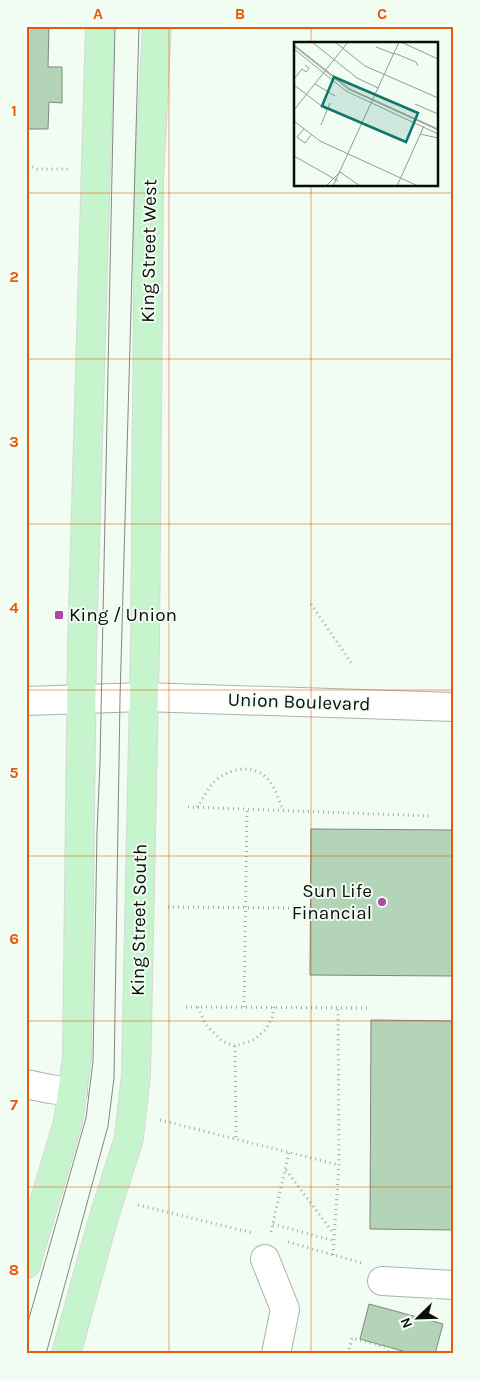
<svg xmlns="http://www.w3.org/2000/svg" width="480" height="1380" font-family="Karla,sans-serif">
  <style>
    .building { fill: #b4d4b8; stroke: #7e877f }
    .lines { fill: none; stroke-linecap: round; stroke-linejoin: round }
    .minor-casing { stroke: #a9b3aa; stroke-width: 30 }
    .major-casing { stroke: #d8d8d8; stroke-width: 30 }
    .path { stroke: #a3aca4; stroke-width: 3; stroke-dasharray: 1 4; stroke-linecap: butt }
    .minor { stroke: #fff; stroke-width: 28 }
    .major { stroke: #c5f4cd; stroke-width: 28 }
    .tram { stroke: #828983; stroke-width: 1 }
    .grid { fill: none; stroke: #e8590c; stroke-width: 1; stroke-opacity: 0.55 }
    .poi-dot { fill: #ac46a9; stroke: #f1fcf2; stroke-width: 2 }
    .labels { text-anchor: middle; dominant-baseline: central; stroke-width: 4; stroke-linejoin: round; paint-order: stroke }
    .street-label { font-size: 19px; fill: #0a0d0a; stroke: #f1fcf2 }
    .poi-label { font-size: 19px; fill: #0a0d0a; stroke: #f1fcf2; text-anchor: start }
    .inset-road { fill: none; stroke: #959c95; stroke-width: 1 }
    .view { fill: #0f766e; fill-opacity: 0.15; stroke: #0f766e; stroke-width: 2.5 }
    .inset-edge { fill: none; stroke: #0a0d0a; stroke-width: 2.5 }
    .neatline { fill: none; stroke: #e8590c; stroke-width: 2 }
    .grid-label { font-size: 16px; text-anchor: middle; font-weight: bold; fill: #e8590c }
  </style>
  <rect width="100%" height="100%" fill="#f1fcf2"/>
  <!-- building -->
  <g class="building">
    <path d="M26 26H49L48 67H62V103L49 102 48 129H26Z"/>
    <path d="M311 829 454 830V976L310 975Z"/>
    <path d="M371 1020 454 1021V1230L370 1229Z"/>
    <path d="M369 1304 443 1324 435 1354H413L360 1339Z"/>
  </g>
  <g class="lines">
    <defs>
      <g id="minor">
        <path d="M26 701 143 697 454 707"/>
        <path d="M26 1084 50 1089 73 1092"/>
        <path d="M265 1259 285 1309 276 1354"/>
        <path d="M382 1281 454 1285"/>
      </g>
      <g id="major">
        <path d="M26 1264 68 1122 77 1057 82 648 100 26"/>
        <path d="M66 1354 103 1220 129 1138 136 1075 145 643 149 180 157 26"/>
      </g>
    </defs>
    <!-- minor casing -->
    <use href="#minor" class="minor-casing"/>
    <!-- major casing -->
    <use href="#major" class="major-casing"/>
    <!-- path -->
    <g class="path">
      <path d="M32 167 37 169H68"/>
      <path d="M311 604 352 664"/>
      <path d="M188 807 430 816"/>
      <path d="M197 807C203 799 208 788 215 781 230 767 257 763 270 782 276 789 279 801 283 810"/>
      <path d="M168 907 295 908"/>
      <path d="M186 1007 370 1008"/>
      <path d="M198 1007 206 1025 222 1041 235 1046 254 1040 266 1029 272 1017 274 1007"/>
      <path d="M244 1007 247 809"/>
      <path d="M235 1046 236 1139"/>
      <path d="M160 1120 339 1165"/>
      <path d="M286 1170 334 1234"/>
      <path d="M138 1205 253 1233"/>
      <path d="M273 1224 334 1241"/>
      <path d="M271 1232 289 1152"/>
      <path d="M288 1242 362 1263"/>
      <path d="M333 1255 339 1165 338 1007"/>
      <path d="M348 1354 352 1338 385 1347 389 1354"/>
    </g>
    <!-- minor -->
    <use href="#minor" class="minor"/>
    <!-- major -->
    <use href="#major" class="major"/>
    <!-- tram -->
    <g class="tram">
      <path d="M26 1329 86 1118 93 1061 97 832 100 763 115 26"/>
      <path d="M46 1354 108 1126 114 1078 120 698 139 26"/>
    </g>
  </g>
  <!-- grid -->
  <path class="grid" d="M169 26V1354M311 26V44M311 185V1354M26 193H454M26 359H454M26 524H454M26 690H454M26 856H454M26 1021H454M26 1187H454"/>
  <!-- markers -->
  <g class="poi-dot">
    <rect x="54" y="610" width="10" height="10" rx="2.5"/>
    <circle cx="382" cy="902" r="5"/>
  </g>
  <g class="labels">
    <!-- street labels -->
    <g class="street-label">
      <text transform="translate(149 251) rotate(-89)">King Street West</text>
      <text transform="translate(299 702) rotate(2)">Union Boulevard</text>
      <text transform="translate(139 920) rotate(-89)">King Street South</text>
    </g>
    <!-- poi labels -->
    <g class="poi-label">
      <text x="69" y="615">King / Union</text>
      <text x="372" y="891" text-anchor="end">Sun Life<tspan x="372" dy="22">Financial</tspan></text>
    </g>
  </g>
  <!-- overview -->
  <g transform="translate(294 42)">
    <rect width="144" height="144" fill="#f1fcf2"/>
    <path class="inset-road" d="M18 0 63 36 84 46M41 0 71 24 144 56M107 0 144 17M0 3 56 47 144 87M0 4 54 47 144 88M82 5 100 12M0 7 52 49 144 92M100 11 122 20 124 24M0 37 8 27 12 30 15 26 11 23M21 42 41 54M0 43 33 68M121 62 144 72M0 68 54 0M0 79 26 99 124 144M27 83 36 61M10 87 3 95 8 99 11 101 17 93M126 92 144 96M0 114 44 139M46 130 66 144M32 144 46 130M39 144 105 0M103 144 130 84"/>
    <path class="view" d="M40 35 124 71 112 100 28 64Z"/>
    <rect width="144" height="144" class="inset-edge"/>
  </g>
  <!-- border -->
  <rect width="480" height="1380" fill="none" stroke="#f1fcf2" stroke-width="55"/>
  <!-- north arrow -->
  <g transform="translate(418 1318) rotate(247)" stroke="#f1fcf2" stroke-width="4" paint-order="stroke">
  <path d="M0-4L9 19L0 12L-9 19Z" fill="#0a0d0a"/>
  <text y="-8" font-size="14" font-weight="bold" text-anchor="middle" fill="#0a0d0a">N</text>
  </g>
  <rect x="28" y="28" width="424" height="1324" class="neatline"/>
  <g class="grid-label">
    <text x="98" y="19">A</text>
    <text x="240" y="19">B</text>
    <text x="382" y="19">C</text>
    <text x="14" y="116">1</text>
    <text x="14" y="282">2</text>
    <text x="14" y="447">3</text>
    <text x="14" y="613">4</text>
    <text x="14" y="778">5</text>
    <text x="14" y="944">6</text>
    <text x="14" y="1110">7</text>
    <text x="14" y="1275">8</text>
  </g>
</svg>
